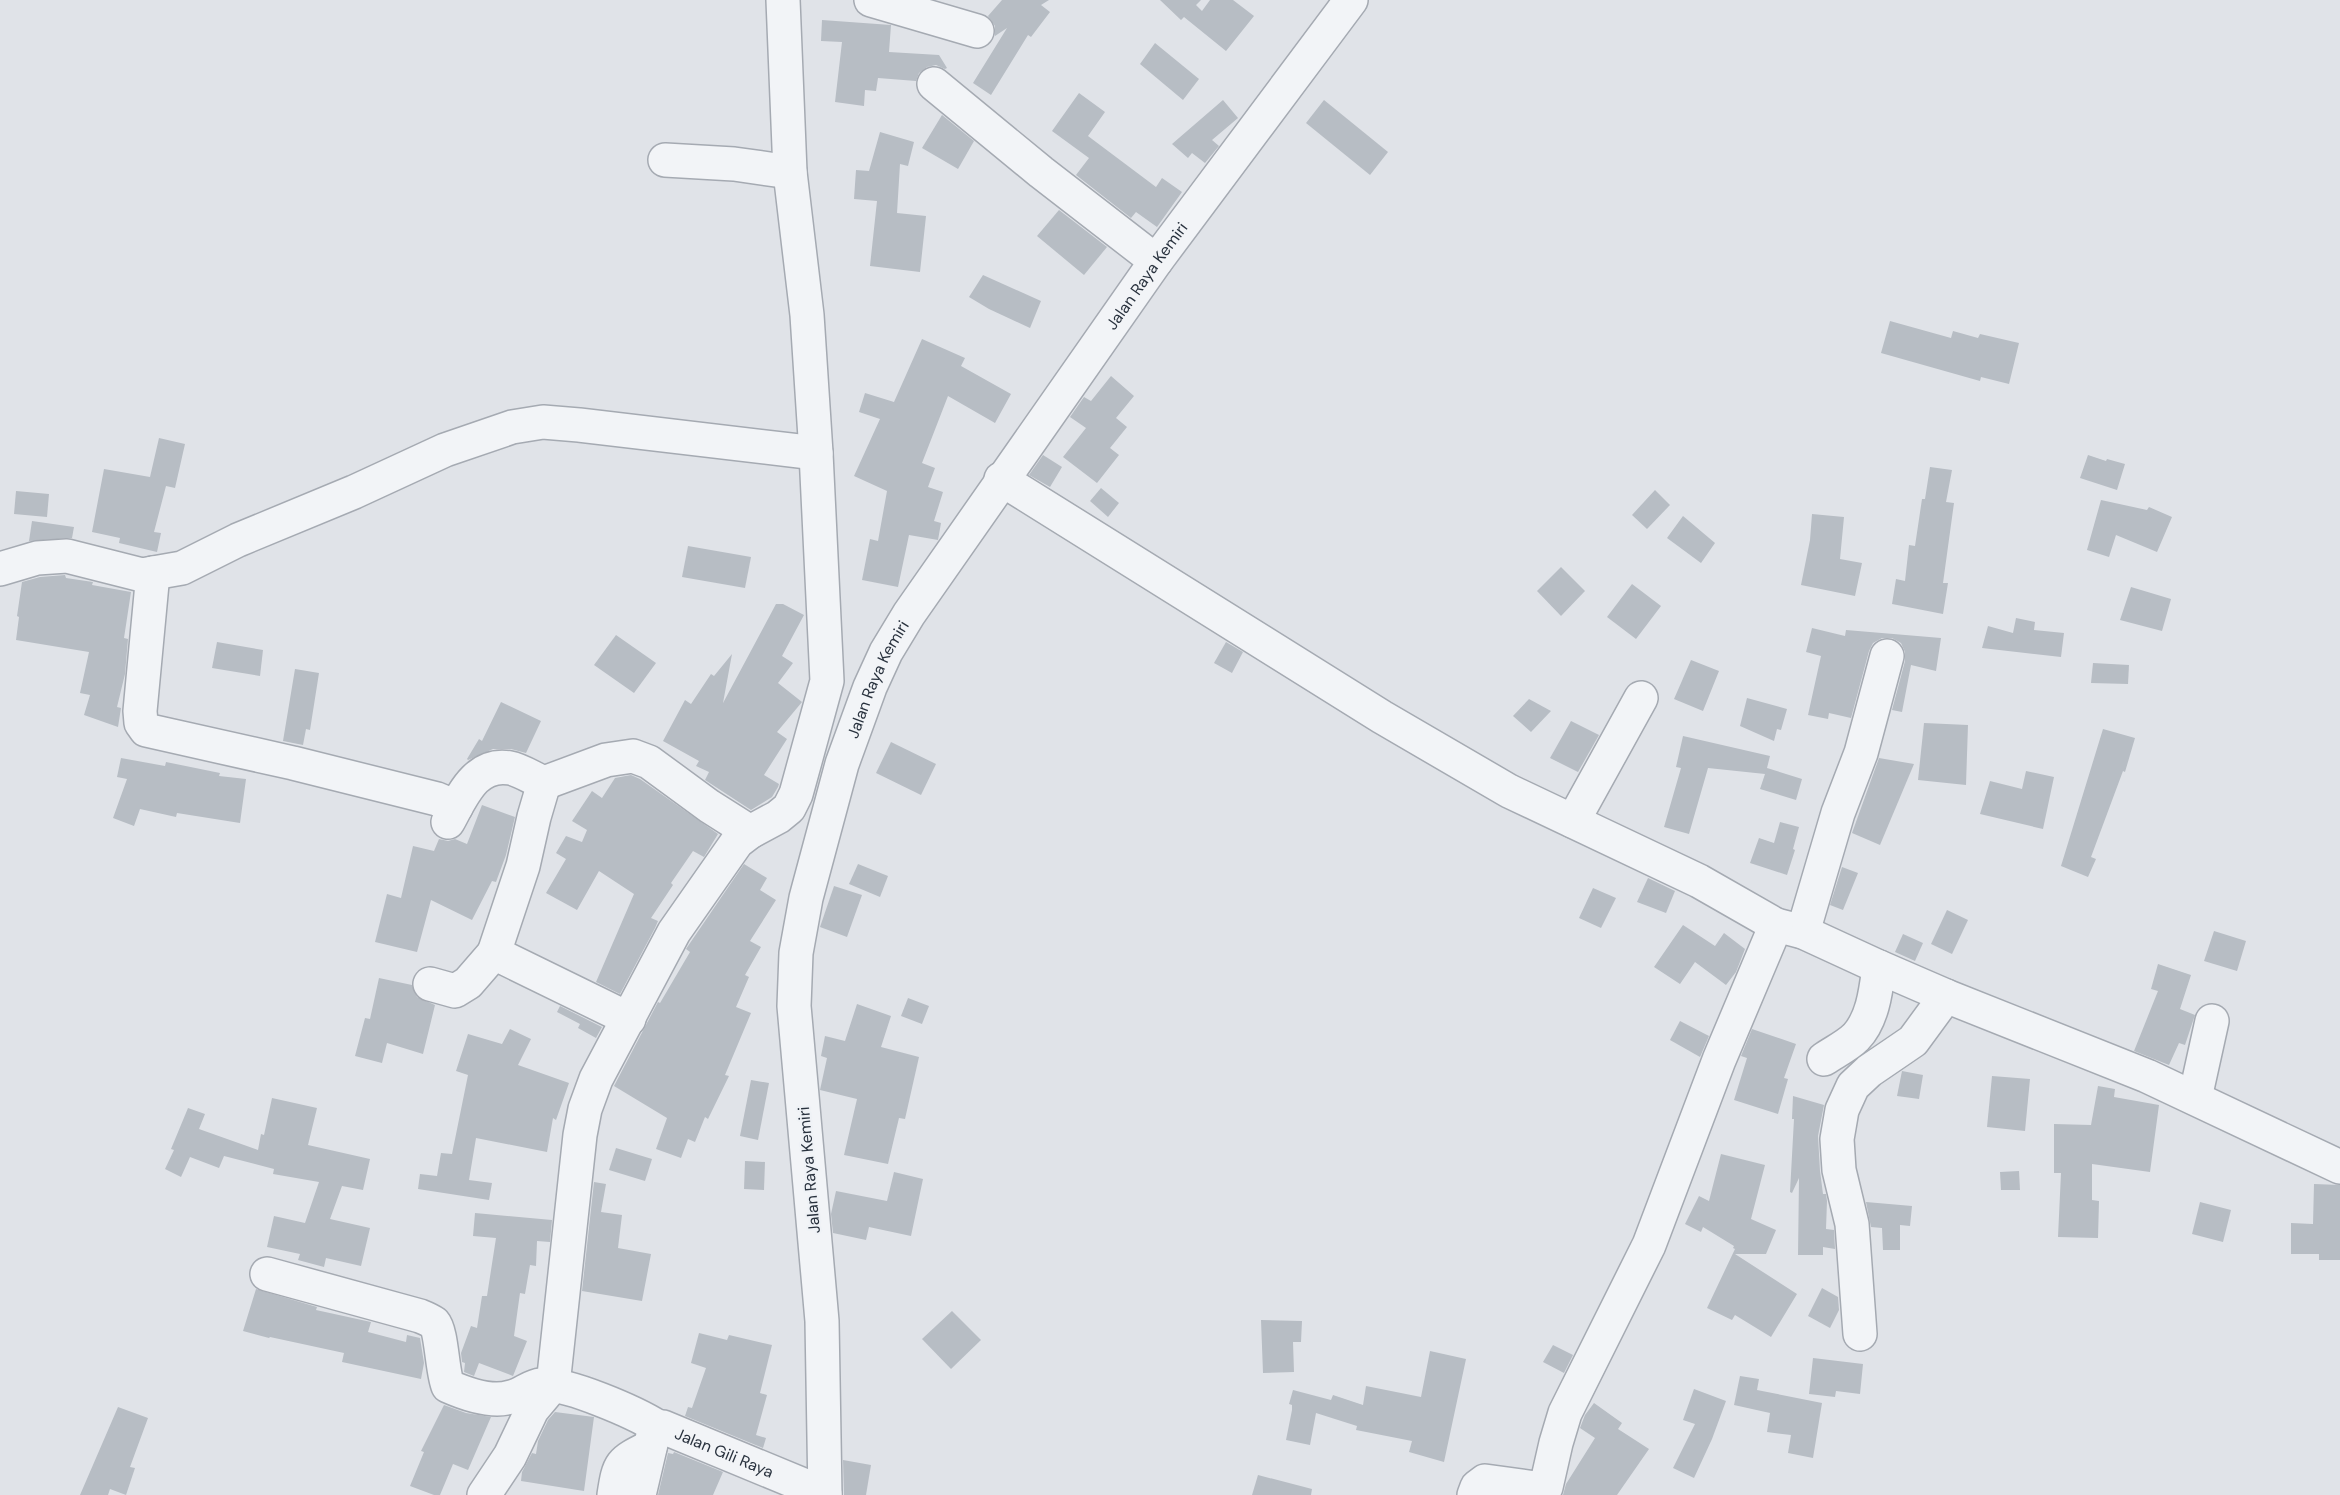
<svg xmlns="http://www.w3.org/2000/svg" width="2340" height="1495" font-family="'DM Sans',sans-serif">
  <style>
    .building { fill: #b7bdc4 }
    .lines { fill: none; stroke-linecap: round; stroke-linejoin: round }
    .minor-casing { stroke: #a5aab2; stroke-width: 36 }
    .minor { stroke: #f2f4f7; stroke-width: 33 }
    .labels { text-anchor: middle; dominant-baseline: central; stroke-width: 4.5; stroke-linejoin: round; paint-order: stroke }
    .street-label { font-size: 16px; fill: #29323e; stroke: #eff2f6 }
  </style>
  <rect width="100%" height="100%" fill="#e0e3e8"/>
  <!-- building -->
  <g class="building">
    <path d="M1002 0H1049L1041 5 1050 12 1031 37 1028 35 991 95 973 83 1007 28 995 36V26L988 16Z"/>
    <path d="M1160 0H1201L1196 5 1202 11 1210 0H1233L1254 16 1226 51 1184 17 1181 20Z"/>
    <path d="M822 20 891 25 889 52 939 55 947 68 945 69 936 65 927 67 919 73 916 81 878 78 876 91 865 90 864 106 835 102 842 42 821 41Z"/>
    <path d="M1155 43 1199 79 1183 100 1140 64Z"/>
    <path d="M1079 93 1105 112 1088 136 1156 187 1162 178 1182 192 1157 227 1136 212 1131 218 1076 175 1089 158 1052 131Z"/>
    <path d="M1223 100 1238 118 1212 140 1219 146 1205 163 1192 153 1188 158 1172 144Z"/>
    <path d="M1324 100 1388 152 1370 175 1306 123Z"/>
    <path d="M942 115 974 141 958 169 922 148Z"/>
    <path d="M880 132 914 142 908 166 900 164 897 213 926 216 920 272 870 266 877 201 854 199 856 170 869 171Z"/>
    <path d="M1059 210 1107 247 1084 275 1037 236Z"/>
    <path d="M983 275 1041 301 1030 328 989 309 969 297Z"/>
    <path d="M1890 321 1951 338 1953 331 1978 338 1980 334 2019 343 2009 384 1981 377 1980 381 1881 353Z"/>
    <path d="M922 339 965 358 961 366 1011 394 995 423 948 396 922 463 935 468 928 487 943 492 934 521 941 523 938 540 909 535 898 587 862 580 870 539 878 541 887 491 854 476 880 419 859 412 865 393 894 402Z"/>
    <path d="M1111 376 1134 396 1116 418 1127 427 1110 448 1119 455 1097 483 1063 457 1086 428 1070 417 1084 397 1091 401Z"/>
    <path d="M159 438 185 444 175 488 166 486 154 532 161 533 157 552 119 543 120 538 92 532 104 469 150 477Z"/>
    <path d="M1043 455 1062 467 1050 487 1029 475Z"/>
    <path d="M2088 455 2106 461 2107 459 2125 464 2117 490 2080 478Z"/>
    <path d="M1930 467 1952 470 1946 502 1954 503 1943 583H1948L1943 614 1892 604 1896 579 1905 581 1909 545 1915 546 1922 499H1925Z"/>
    <path d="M1101 488 1119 503 1108 517 1090 501Z"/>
    <path d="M1655 490 1670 505 1647 529 1632 515Z"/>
    <path d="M16 491 49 494 47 517 14 514Z"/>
    <path d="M2101 500 2147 510 2149 507 2172 517 2157 552 2116 535 2109 557 2087 550Z"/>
    <path d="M1812 514 1844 517 1840 559 1862 563 1855 596 1801 585 1810 540Z"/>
    <path d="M1683 516 1715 543 1701 563 1667 538Z"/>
    <path d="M32 521 74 527 72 538 29 541Z"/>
    <path d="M688 546 751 557 745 588 682 577Z"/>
    <path d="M1561 567 1585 591 1561 616 1537 591Z"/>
    <path d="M65 575 66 578 93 582 92 585 131 592 124 638 128 639 125 674 117 707 121 708 118 727 84 715 90 695 80 693 89 652 16 640 19 617 17 616 22 582 40 577Z"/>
    <path d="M1632 584 1661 606 1636 639 1607 617Z"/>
    <path d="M2131 587 2171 599 2162 631 2120 620Z"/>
    <path d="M776 604H783L804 615 782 656 793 663 778 683 802 702 777 732 787 739 764 775 779 784 778 787 772 797 751 810 705 780 709 772 696 766 699 761 663 741 685 700 691 704 711 674 714 676 732 654 723 703Z"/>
    <path d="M2016 618 2035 622 2034 630 2064 633 2061 657 1982 648 1988 626 2013 633Z"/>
    <path d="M1812 628 1845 636 1846 630 1941 638 1936 671 1911 665 1902 712 1892 710 1905 661V652L1901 643 1892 638H1882L1873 643 1869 651 1851 718 1829 713 1828 719 1808 715 1821 656 1806 652Z"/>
    <path d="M616 635 656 663 634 693 594 665Z"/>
    <path d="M217 642 263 650 260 676 212 668Z"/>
    <path d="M1226 642 1243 652 1232 673 1214 663Z"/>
    <path d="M1691 660 1719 671 1703 711 1674 699Z"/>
    <path d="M2093 663 2129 665 2128 684 2091 683Z"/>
    <path d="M295 669 319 673 310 730 306 729 303 745 283 741Z"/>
    <path d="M1747 698 1787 709 1781 730 1777 729 1774 741 1740 726Z"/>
    <path d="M1529 699 1551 711 1531 732 1513 716Z"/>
    <path d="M501 702 541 721 526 753 511 749H493L468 760 467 759 479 739 482 741Z"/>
    <path d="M1571 721 1599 735 1578 772 1550 758Z"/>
    <path d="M1924 723 1968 725 1966 785 1918 780Z"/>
    <path d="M2103 729 2135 738 2125 772 2123 771 2091 857 2096 859 2088 877 2061 866Z"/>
    <path d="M1683 736 1770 756 1767 768 1802 779 1796 800 1760 789 1765 774 1708 768 1689 834 1664 827 1681 768 1676 767Z"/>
    <path d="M891 742 936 764 921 795 876 773Z"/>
    <path d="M121 758 165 766 166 762 220 773 219 776 246 779 240 823 177 813 176 817 140 809 134 826 113 818 127 779 117 777Z"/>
    <path d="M1879 758 1914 764 1880 845 1852 833Z"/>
    <path d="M2026 771 2054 777 2043 829 1980 814 1990 781 2022 789Z"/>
    <path d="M631 775 640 779 718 834 704 857 693 851 671 883 673 885 651 918 658 921 655 928 620 994 596 982 634 894 599 871 577 910 546 893 566 859 556 853 566 836 582 842 587 830 572 821 592 791 602 798 615 778Z"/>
    <path d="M482 805 515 817 506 855 496 882 492 881 472 920 431 900 417 952 375 942 387 894 401 898 413 846 434 851 439 839 448 841 455 839 467 844Z"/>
    <path d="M1780 822 1799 827 1793 849 1795 850 1787 875 1750 863 1759 838 1774 843Z"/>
    <path d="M744 864 767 878 760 890 776 900 750 941 761 947 745 975 749 977 736 1007 751 1013 725 1075 729 1076 708 1119 705 1117 695 1142 688 1139 681 1158 656 1149 667 1118 614 1086 658 1002 660 1003 690 952 686 949 688 946Z"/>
    <path d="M858 864 888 876 880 897 849 884Z"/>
    <path d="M1842 867 1858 873 1843 910 1830 905Z"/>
    <path d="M1648 878 1675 891 1666 913 1637 902Z"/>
    <path d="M834 886 862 895 847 937 820 927Z"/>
    <path d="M1593 888 1616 898 1601 928 1579 918Z"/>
    <path d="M1947 910 1968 920 1952 954 1931 944Z"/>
    <path d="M1683 925 1715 946 1724 933 1745 949 1736 972 1726 985 1695 962 1680 984 1654 967Z"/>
    <path d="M2214 931 2246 941 2237 971 2204 961Z"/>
    <path d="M1903 934 1923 943 1915 961 1895 952Z"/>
    <path d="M2158 964 2191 975 2180 1009 2195 1015 2185 1045 2179 1043 2169 1065 2134 1051 2158 991 2151 989Z"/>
    <path d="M379 978 412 985 417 997 435 1005 423 1054 387 1043 382 1063 355 1056 365 1018 370 1019Z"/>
    <path d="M908 998 929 1006 922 1024 901 1016Z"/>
    <path d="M857 1004 891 1016 881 1047 919 1057 905 1119 899 1118 888 1164 844 1155 857 1099 820 1090 827 1058 821 1056 825 1036 845 1041Z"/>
    <path d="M560 1006 602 1027 596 1038 578 1028 580 1024 557 1012Z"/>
    <path d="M1680 1021 1709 1036 1700 1057 1670 1040Z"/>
    <path d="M510 1029 531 1039 518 1065 569 1083 556 1120 553 1118 547 1152 476 1138 469 1180 492 1183 489 1200 418 1189 420 1174 437 1176 441 1153 452 1154 468 1075 456 1071 468 1034 502 1044Z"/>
    <path d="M1752 1029 1796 1044 1784 1078 1788 1079 1778 1114 1734 1100 1747 1058 1741 1056Z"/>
    <path d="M1902 1071 1923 1075 1919 1099 1897 1096Z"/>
    <path d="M1992 1076 2030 1079 2025 1131 1987 1127Z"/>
    <path d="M751 1080 769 1083 758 1140 740 1136Z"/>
    <path d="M2098 1086 2115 1089 2114 1097 2159 1105 2150 1172 2092 1164V1200L2099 1201 2098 1238 2058 1237 2061 1173H2054V1124L2091 1125Z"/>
    <path d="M1793 1096 1824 1105 1818 1136 1820 1171 1823 1194H1826L1827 1201 1826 1229 1834 1230 1835 1249 1823 1247V1255H1798L1799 1178 1792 1193 1790 1192 1794 1119H1792Z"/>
    <path d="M272 1098 317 1108 308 1145 370 1159 363 1190 342 1186 330 1219 370 1228 361 1266 326 1258 324 1267 298 1260 300 1254 267 1247 274 1216 305 1223 319 1182 273 1174 274 1169 224 1156 219 1168 190 1157 181 1177 165 1169 174 1150 171 1149 188 1108 205 1114 199 1129 258 1150 261 1134 264 1135Z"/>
    <path d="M616 1148 652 1159 645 1181 609 1170Z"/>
    <path d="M1721 1154 1765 1165 1751 1219 1776 1230 1766 1254H1735L1797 1294 1771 1337 1735 1315 1732 1320 1707 1308 1735 1249 1733 1248 1734 1246 1703 1227 1701 1232 1685 1224 1699 1196 1709 1201Z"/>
    <path d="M745 1161 765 1162 764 1190 744 1189Z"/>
    <path d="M2019 1171 2020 1190H2001L2000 1172Z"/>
    <path d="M894 1172 923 1179 911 1236 869 1227 866 1240 833 1233 831 1214 836 1191 887 1201Z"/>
    <path d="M594 1182 606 1184 601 1212 622 1215 618 1248 651 1254 642 1301 582 1291Z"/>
    <path d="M2314 1184 2340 1185V1260H2319V1254H2291V1223L2313 1224Z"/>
    <path d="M1866 1202 1912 1206 1910 1226 1900 1225V1250H1883L1882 1228 1871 1227Z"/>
    <path d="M2200 1202 2231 1210 2223 1242 2192 1234Z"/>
    <path d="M475 1213 552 1220 550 1242 537 1241 536 1266 530 1265 525 1294 520 1293 514 1336 527 1341 513 1376 479 1363 474 1376 464 1372 465 1363 462 1362 461 1353 471 1326 477 1328 482 1296H487L496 1238 473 1236Z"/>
    <path d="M1822 1288 1838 1297 1839 1310 1830 1328 1808 1316Z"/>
    <path d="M256 1289 317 1307 316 1310 371 1322 368 1332 406 1342 407 1335 420 1338 424 1363 421 1379 342 1362 344 1353 270 1337 269 1338 243 1331Z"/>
    <path d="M952 1311 981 1340 951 1369 922 1339Z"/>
    <path d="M1261 1320 1302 1321 1301 1342H1293L1294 1372 1263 1373Z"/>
    <path d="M699 1333 727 1340 729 1335 772 1345 760 1393 767 1395 756 1435 766 1438 763 1448 685 1416 688 1407 692 1408 706 1368 691 1363Z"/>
    <path d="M1553 1345 1573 1355 1564 1373 1543 1362Z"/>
    <path d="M1430 1351 1466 1359 1444 1462 1409 1452 1412 1441 1356 1430 1357 1426 1316 1413 1310 1445 1286 1440 1292 1410V1405L1289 1404 1293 1390 1331 1400 1333 1395 1363 1405 1366 1386 1421 1397Z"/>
    <path d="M1813 1358 1863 1364 1860 1394 1836 1391 1835 1397 1809 1394Z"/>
    <path d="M1740 1376 1759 1379 1757 1390 1822 1403 1813 1458 1788 1453 1791 1435 1767 1432 1770 1413 1734 1405Z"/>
    <path d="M1694 1389 1726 1401 1712 1439 1694 1478 1673 1468 1695 1424 1683 1420Z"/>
    <path d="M1594 1403 1622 1423 1618 1429 1649 1449 1617 1495H1563L1566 1484 1595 1438 1580 1428 1585 1415Z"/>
    <path d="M444 1405 466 1413 491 1417 468 1470 453 1464 440 1495H434L410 1486 424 1452 421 1451Z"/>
    <path d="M118 1407 148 1418 130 1467 135 1468 126 1495 110 1489 108 1495H80Z"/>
    <path d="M555 1412 594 1417 584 1491 521 1481 522 1472 532 1453 536 1454 538 1441 548 1420Z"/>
    <path d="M674 1452 723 1472 713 1495H658L668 1453 673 1454Z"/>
    <path d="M843 1460 871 1465 866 1495H844Z"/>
    <path d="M1258 1475 1312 1489 1311 1495H1252Z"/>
  </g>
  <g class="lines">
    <defs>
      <g id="minor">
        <path d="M871 0 977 31"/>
        <path d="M934 84 1041 172 1156 261"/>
        <path d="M665 160 734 164 790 172"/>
        <path d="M1001 479 1382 717 1509 791 1699 881 1776 925 1803 932 1879 967C1876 990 1873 1019 1856 1037 1847 1046 1834 1052 1824 1059"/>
        <path d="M0 569 37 558 67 556 142 575 182 568 238 540 354 492 445 450 512 427 543 422 579 425 816 453"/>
        <path d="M153 573 140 711 141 723 146 730 293 763 437 799 456 807"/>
        <path d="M1573 821 1641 698"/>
        <path d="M448 822C462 797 475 762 510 768 521 770 534 779 544 783L606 760 633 756 649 762 709 806 750 832"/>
        <path d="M1803 932 1838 813 1861 753 1887 656"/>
        <path d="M494 953 523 866 534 817 544 783"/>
        <path d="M1879 967 1946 996 2147 1076 2340 1167"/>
        <path d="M430 984 455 991 468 983 494 953 629 1019"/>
        <path d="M2195 1098 2212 1021"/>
        <path d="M267 1274 420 1316C425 1318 430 1320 434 1323 442 1332 442 1372 448 1386 466 1394 492 1403 511 1397 522 1395 530 1386 541 1385 566 1382 636 1413 658 1427"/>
        <path d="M1860 1334 1852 1224 1839 1170 1837 1139 1842 1110 1853 1086 1869 1071 1913 1041 1946 996"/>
        <path d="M484 1495 510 1456 532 1410 553 1385 580 1135 585 1109 596 1079 674 932 737 842 750 832 778 817 789 808 796 794 827 681 816 453 807 315 790 172 783 0"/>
        <path d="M614 1495C619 1462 620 1462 650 1447"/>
        <path id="s1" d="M639 1495 654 1431 663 1427 825 1494"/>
        <path id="s2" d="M825 1495 822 1321 794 1006 796 953 806 898 842 764 870 687 886 652 909 614 1156 261 1351 0"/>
        <path d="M1474 1495 1477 1487 1485 1481 1542 1489 1546 1487 1556 1443 1565 1413 1649 1245 1719 1060 1776 925"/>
      </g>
    </defs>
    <!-- minor casing -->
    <use href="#minor" class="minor-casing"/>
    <!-- minor -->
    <use href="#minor" class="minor"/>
  </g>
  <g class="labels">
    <!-- street labels -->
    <g class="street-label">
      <text stroke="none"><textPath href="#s2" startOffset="1316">Jalan Raya Kemiri</textPath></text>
      <text stroke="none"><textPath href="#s2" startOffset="830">Jalan Raya Kemiri</textPath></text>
      <text transform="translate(809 1170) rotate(-95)">Jalan Raya Kemiri</text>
      <text stroke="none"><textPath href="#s1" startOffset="142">Jalan Gili Raya</textPath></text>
    </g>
  </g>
</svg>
